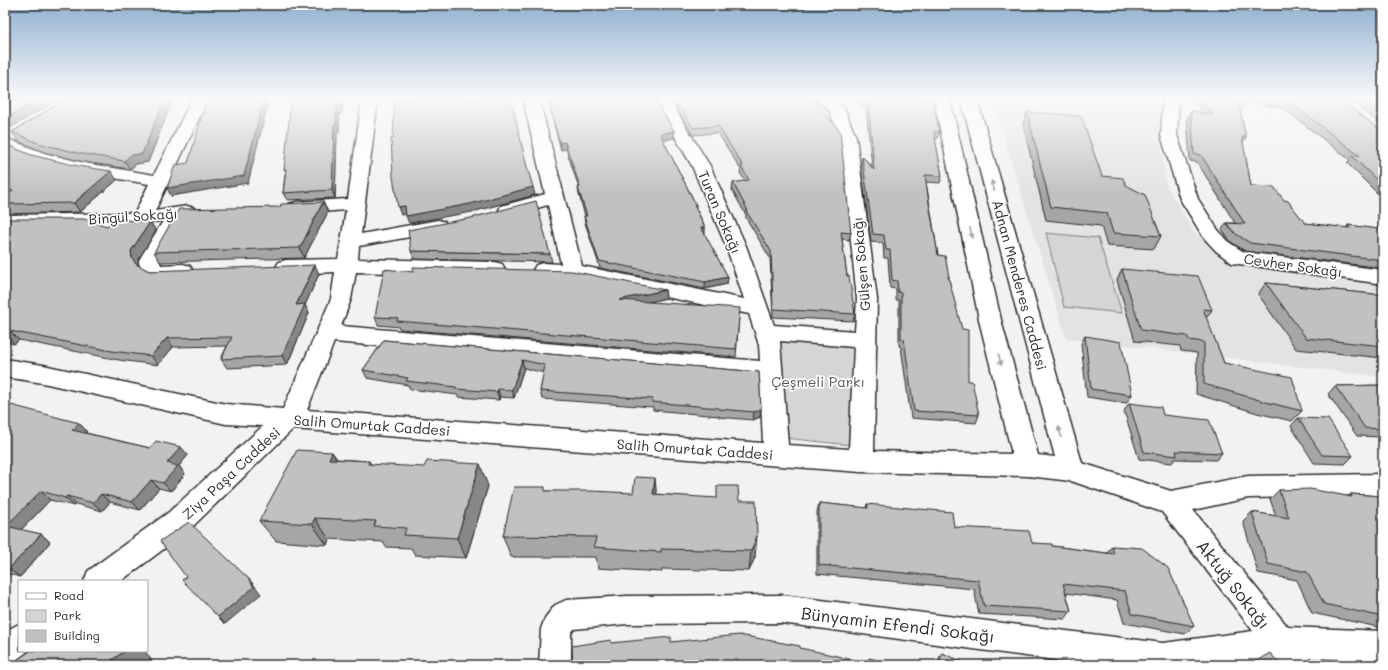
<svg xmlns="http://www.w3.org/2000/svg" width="1388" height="670" font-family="Mali,sans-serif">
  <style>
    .built { fill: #e3e3e3 }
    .green { fill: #d5d5d5; stroke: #808080 }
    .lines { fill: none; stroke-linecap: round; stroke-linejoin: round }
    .minor-casing { stroke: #2b2b2b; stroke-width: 3 }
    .minor { fill: #fff; fill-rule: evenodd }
    .wall { fill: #a6a6a6; stroke: #2b2b2b }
    .shaded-wall { fill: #878787; stroke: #2b2b2b }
    .building { fill: #c1c1c1; stroke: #2b2b2b }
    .oneway { fill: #a0a0a0 }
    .labels { text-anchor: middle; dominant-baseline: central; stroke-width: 3.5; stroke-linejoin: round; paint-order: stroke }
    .street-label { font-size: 14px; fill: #2b2b2b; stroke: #fff }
    .park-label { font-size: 14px; fill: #565656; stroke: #fff }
    .near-street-label { font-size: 17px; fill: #2b2b2b; stroke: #fff }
  </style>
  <rect width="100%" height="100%" fill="#f2f2f2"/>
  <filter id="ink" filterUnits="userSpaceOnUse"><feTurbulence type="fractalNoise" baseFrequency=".025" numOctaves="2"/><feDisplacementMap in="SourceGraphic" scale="8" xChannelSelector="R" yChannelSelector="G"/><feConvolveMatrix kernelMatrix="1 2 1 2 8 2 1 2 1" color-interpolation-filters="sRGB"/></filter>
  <g filter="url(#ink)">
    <!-- built -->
    <path class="built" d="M992 99H1127L1156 103 1167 187 1194 232 1235 262 1277 270 1383 280V377L1066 338Z"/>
    <!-- green -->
    <g class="green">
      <path d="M1046 233 1098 238 1122 313 1064 307Z"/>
      <path d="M775 340 857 348 850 445 784 438Z"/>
    </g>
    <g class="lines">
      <defs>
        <g id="minor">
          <path d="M192 99H208L155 211 187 206 194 208 196 212 194 216 184 218 159 260 161 265 183 264 190 266 193 271 190 276C174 280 139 284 139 260L163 221 104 226 5 227V215L135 213 149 184 84 173 38 162 5 149V138L44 153 84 163 154 175Z"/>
          <path d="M362 99H378L361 234 438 220 445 222 447 226 445 230 438 232 359 246 358 259 495 262 502 264 505 269 502 274 495 276 356 272 351 299 341 326 760 361 759 345 749 314 573 278 543 277 536 275 533 270 536 265 543 263 561 264 548 205 508 216 501 214 499 210 501 206 545 194 523 99H539L582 266 744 299 726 246 692 166 653 99H669L710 166 746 246 774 325 855 331 857 299 840 137 829 110 816 99H834L844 108 856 137 877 299 874 451 1012 454 980 324 934 99H950L1002 324 1038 455 1055 457 961 99H977L1082 463 1171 491 1248 476 1383 474V496L1248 498 1193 510 1288 627 1383 631V661L1309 658 1312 665H1278L1274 658 1228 665H1092L781 623 627 624 574 629 571 633V665H539L541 629 545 618 555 605 566 600 627 596 781 595 1163 643 1253 631 1162 512 1071 481 1028 476 861 472 293 429 189 530 121 581H84L88 571 169 512 263 426 226 424 43 383 5 377V359L43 365 226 404 283 409 331 299 335 272 286 274 279 272 276 267 279 262 286 260 338 259 346 210 296 214 289 212 287 208 289 204 296 202 348 199ZM780 341 854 347 849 449 788 445ZM334 342 760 379 763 443 307 410Z"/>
          <path d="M1163 99H1179L1177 135 1198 199 1218 230 1230 243 1244 252 1383 270V284L1239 264 1232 263 1216 251 1204 238 1180 199 1161 135Z"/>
          <path d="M19 624V651H28L16 660 5 664V631Z"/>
        </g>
      </defs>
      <!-- minor casing -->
      <use href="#minor" class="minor-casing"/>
      <!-- minor -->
      <use href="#minor" class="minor"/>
    </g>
    <!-- wall -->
    <g class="wall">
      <path d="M66 99H173L148 162 136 164 130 169 84 162 44 152 18 141 12 132Z"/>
      <path d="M548 99H655L674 131V138L663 140 696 205V208L705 227 704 234 728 277 727 284 705 289 600 268 585 223 584 216H585L579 195 578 188H579L566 149 561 150 555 129Z"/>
      <path d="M671 99H813L851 233 849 240 842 239 847 276 855 314 853 321 773 317 770 258 746 218V215L732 190 733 183 745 181 740 173 741 170 718 133 693 135Z"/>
      <path d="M853 99H933L939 132 937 139H935L942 176 940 183 926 182 938 255 949 277V279L968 381 979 415 976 423 911 418 901 347 899 346V300H896V289L890 288 888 258H884L883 243 871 242 861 164 862 156 872 167 866 108Z"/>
      <path d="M1192 99H1339L1383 132V199L1347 163 1350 160 1283 108 1244 101 1245 104 1241 111H1240L1246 137 1243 143 1251 186 1284 200 1305 223 1346 228 1348 225 1376 229 1378 227 1383 228V268L1245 251 1231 242 1222 230 1226 223H1235L1197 162 1190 161 1187 119 1191 111 1203 113Z"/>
      <path d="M1348 99H1383V126Z"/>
      <path d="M343 105 341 114H339V132L337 133 335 198 287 200 283 193 285 174Z"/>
      <path d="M1027 112 1102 176 1126 185 1161 236 1154 249 1107 246 1101 226 1046 220 1023 124Z"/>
      <path d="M5 144 31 155 117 180 80 212 5 214Z"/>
      <path d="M323 202 328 212 304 258 160 262 154 252 280 207Z"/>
      <path d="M5 219 107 226 150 222 156 231 138 260V266L149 271 319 274 305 305 309 313 287 365 227 368 221 359 227 346 173 347 158 365 119 360 19 340 14 344 5 342Z"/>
      <path d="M411 251 550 254 552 262 414 259Z"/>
      <path d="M1122 269 1212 310 1206 318 1224 363 1302 411 1292 421 1257 413 1196 394 1197 353 1181 351 1180 346 1135 341 1117 280Z"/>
      <path d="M414 272 665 290 666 298 649 302 739 316 736 357 400 329 399 327 378 325 375 317Z"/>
      <path d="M1266 283 1383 295V358L1296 349 1258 294Z"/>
      <path d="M1085 336 1132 395 1126 403 1087 397 1081 344Z"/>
      <path d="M384 340 759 372 760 417 753 420 719 417V416L653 410V407L542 399 540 391 544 373 524 368 514 398 500 397 499 400 458 397V395L410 389 408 385 367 378 363 370Z"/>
      <path d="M1383 385V437L1357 436 1328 394 1335 386Z"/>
      <path d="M1129 403 1163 415 1222 453 1216 460 1175 459 1172 463 1139 459 1124 411Z"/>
      <path d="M5 406 79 423 87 432 86 433 150 448 188 455 179 466 185 474 171 491 159 488 140 510 110 502 102 511 76 504 74 506 50 500 21 530 41 534 50 542 20 577 5 573Z"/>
      <path d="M1298 418 1353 456 1345 464 1314 463 1291 426Z"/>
      <path d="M332 452 337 459 369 461 371 464 488 486 466 558 415 555 411 548 386 547 383 542 329 539 327 545 276 541 259 521Z"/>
      <path d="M1279 490 1348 496 1351 494 1383 496V628L1312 613 1297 580 1258 573 1243 521 1252 512 1276 516 1270 499Z"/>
      <path d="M546 491 656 494 739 501 755 557 749 571 662 569V572L598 568 596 557H511L503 536Z"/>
      <path d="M819 503 866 508 867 504 954 527 1032 543 1052 546 1107 553 1112 546 1194 626 1185 634 1124 623 1117 600 1066 593 1071 611 1065 619 979 614 974 589 817 574V512Z"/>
      <path d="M942 653 970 665H936L938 660Z"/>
    </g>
    <!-- shaded-wall -->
    <g class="shaded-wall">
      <path d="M39 99H59L5 131V119Z"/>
      <path d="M165 99H173L148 162 136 164 130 169 124 161Z"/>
      <path d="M264 99H269L248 183 171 196 167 188Z"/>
      <path d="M340 99H343V105L341 114H339V132L337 133 335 198 332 190 334 125 337 107Z"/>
      <path d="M674 131V138L660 141V134Z"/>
      <path d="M565 142 566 149 561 150 560 143Z"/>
      <path d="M111 171 117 180 80 212 74 203Z"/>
      <path d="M533 187 535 195 472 212 409 223 406 216Z"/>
      <path d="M323 202 328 212 304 258 300 248Z"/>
      <path d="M405 206 408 214 401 215 398 207Z"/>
      <path d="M150 222 156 231 138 260 139 268 142 273 132 258 131 251Z"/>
      <rect x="701" y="227" width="4" height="7"/>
      <path d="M315 265 319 274 305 305 309 313 287 365 282 356 296 305Z"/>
      <path d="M728 277 727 284 705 289V282Z"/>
      <path d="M665 290 666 298 620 309 619 300Z"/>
      <path d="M10 331 19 340 14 344 6 335Z"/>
      <path d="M167 338 173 347 158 365 151 356Z"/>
      <path d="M522 360 524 368 514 398 512 390Z"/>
      <path d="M498 389 500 397 499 400 497 392Z"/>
      <path d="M761 409 760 417 753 420 754 412Z"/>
      <path d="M79 423 87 432 80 439 72 430Z"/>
      <path d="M181 447 188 455 179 466 185 474 171 491 163 483 167 463Z"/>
      <path d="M332 452 345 473 329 459Z"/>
      <path d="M480 464 488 486 466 558 457 538Z"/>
      <path d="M655 478 657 499 653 494Z"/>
      <path d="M151 480 159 488 140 510 132 502Z"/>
      <path d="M41 491 50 500 16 535 6 526Z"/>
      <path d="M101 494 110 502 102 511 93 503Z"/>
      <path d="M67 496 76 504 74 506 65 498Z"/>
      <path d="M315 518 329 539 327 545 312 524Z"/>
      <path d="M41 534 50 542 20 577 9 569Z"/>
      <path d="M757 536 755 557 749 571 751 551Z"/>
      <path d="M248 578 254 585 261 594 225 624 218 617Z"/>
      <path d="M125 651H145L152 661 146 665H113L110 661Z"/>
    </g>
    <!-- building -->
    <g class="building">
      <path d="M5 99H39L5 119Z"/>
      <path d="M66 99H165L142 154 131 155 124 161 78 153 38 143 12 132Z"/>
      <path d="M207 99H264L244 176 167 188 175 165 188 163Z"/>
      <path d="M291 99H340L339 107H337L336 125H334L332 190 283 193 286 169 284 170Z"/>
      <path d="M394 99H509L513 108 527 167 533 187 470 204 406 216 405 206 398 207 393 177 391 138H393L394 113Z"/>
      <path d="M549 99H655L674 131 660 134 661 136 696 205H694L705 227H701L728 277 705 282 599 261 584 216H587L578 188 580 187 565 142 560 143 554 122Z"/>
      <path d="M675 99H813L840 131 851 233 841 232 847 276H849L855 314 773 309 771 251 746 211H748L733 183 749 180 741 166H743L718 126 693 128Z"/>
      <path d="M865 99H933L939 132H934L942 176 925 175 929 203 938 255 945 256 949 277 948 276 962 329 968 330V381H972L979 415 914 411 904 339H901V293L898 292 897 281 892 280 890 250H886L884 235 873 234 862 156 874 170 868 101Z"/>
      <path d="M1201 99H1244L1245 104 1238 103 1246 137H1242L1251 186 1274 187 1284 200 1288 201 1305 223 1350 228 1348 225 1379 229 1378 227 1383 228V260L1250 243 1236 234 1226 223 1245 224 1201 155 1194 154 1191 111 1213 115Z"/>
      <path d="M1278 99H1339L1383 132V186L1352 156H1360L1288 101Z"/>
      <path d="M1362 99H1383V115Z"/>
      <path d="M1027 112 1081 116 1102 176 1123 178 1126 185 1145 195 1161 236 1113 233 1107 213 1051 207Z"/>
      <path d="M5 144 31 155 78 166 111 171 74 203 5 204V196L13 191 5 190Z"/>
      <path d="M536 201 550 254 411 251 408 230 471 218Z"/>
      <path d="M323 202 300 248 154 252 179 209 280 207 281 204Z"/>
      <path d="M5 219H84L107 226 115 219 150 222 131 251 132 258 136 264 149 271 315 265 296 305 305 304 282 356 221 359 232 337 167 338 151 356 112 351 10 331 6 335H5Z"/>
      <path d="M413 267 572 271 665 290 619 300 740 308 736 349 397 321 398 318 375 317 384 269 414 272Z"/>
      <path d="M1122 269 1198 276 1212 310 1203 309 1224 363 1292 377 1302 411 1266 402 1204 384V342L1189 340 1187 336 1141 330Z"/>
      <path d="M1266 283 1383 295V346L1306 338Z"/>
      <path d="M1085 336 1121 342 1132 395 1091 389Z"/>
      <path d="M384 340 759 372 761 409 754 412 719 409V408L652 402 653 399 540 391 545 365 522 360 512 390 498 389 497 392 456 389V387L406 381 408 378 363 370Z"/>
      <path d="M1383 385V429L1365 428 1335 386Z"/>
      <path d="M1129 403 1161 407 1163 415 1209 420 1222 453 1176 451 1177 456 1144 452Z"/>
      <path d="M11 405 79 423 72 430 150 448 156 441 181 447 167 463 178 466 163 483 151 480 132 502 101 494 93 503 67 496 65 498 41 491 6 526 41 534 9 569 5 568V406L9 407Z"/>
      <path d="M1298 418 1328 419 1353 456 1322 455Z"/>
      <path d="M297 450 332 452 329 459 369 461 368 464 424 467 427 461 480 464 457 538 404 535 406 528 374 526 376 521 315 518 312 524 259 521Z"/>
      <path d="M635 477 655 478 653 494 717 498V486H738L739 501H756L757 536 751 551 661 549V552L594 547 596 537 503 536 514 487H545V491H591L633 493Z"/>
      <path d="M1310 489 1352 497 1351 494 1383 496V617L1324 604 1307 572 1268 564 1252 512 1289 518 1279 490Z"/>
      <path d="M819 503 868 508 867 504 952 512 954 527 1029 531 1032 543 1052 544V546L1114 554 1112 546 1142 548 1168 568 1194 626 1132 614 1125 591 1063 584 1071 611 984 606 978 580 819 565Z"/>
      <path d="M189 522 248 578 254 587 218 617 182 580 186 577 160 541Z"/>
      <path d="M739 635 800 646V648L869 663V658L898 665H573L572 646 611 640V643L671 637V642Z"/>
      <path d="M30 651H125L110 661 113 665H10Z"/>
      <path d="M942 653 970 665H939Z"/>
      <path d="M1270 653 1281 665H1249Z"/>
    </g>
    <!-- one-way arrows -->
    <defs><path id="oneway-solid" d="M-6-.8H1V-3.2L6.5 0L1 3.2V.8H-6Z"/></defs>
    <g class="oneway">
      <use href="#oneway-solid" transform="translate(993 186) rotate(-105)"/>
      <use href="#oneway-solid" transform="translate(971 233) rotate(78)"/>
      <use href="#oneway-solid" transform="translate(1000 360) rotate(75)"/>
      <use href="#oneway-solid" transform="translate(1060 432) rotate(-105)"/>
    </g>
  </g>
  <!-- sky -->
  <linearGradient id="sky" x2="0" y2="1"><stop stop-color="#8fb0d0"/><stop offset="0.51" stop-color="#f9f9f9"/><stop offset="1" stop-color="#f9f9f9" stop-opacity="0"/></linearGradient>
  <rect width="1388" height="193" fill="url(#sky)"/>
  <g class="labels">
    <!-- street labels -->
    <g class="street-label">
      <text transform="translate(720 212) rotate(67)">Turan Sokağı</text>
      <text transform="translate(133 216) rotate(-4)">Bingül Sokağı</text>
      <text transform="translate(861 264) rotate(-95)">Gülşen Sokağı</text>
      <text transform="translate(1293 265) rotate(8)">Cevher Sokağı</text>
      <text transform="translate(1020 285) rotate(75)">Adnan Menderes Caddesi</text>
      <text transform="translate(372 425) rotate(4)">Salih Omurtak Caddesi</text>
      <text transform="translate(695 449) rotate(4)">Salih Omurtak Caddesi</text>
      <text transform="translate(231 473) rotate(-43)">Ziya Paşa Caddesi</text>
    </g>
    <!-- park labels -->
    <g class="park-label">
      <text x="818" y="381">Çeşmeli Parkı</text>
    </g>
    <!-- near-street labels -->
    <g class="near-street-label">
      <text transform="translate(1234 584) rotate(52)">Aktuğ Sokağı</text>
      <text transform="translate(898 624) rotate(7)">Bünyamin Efendi Sokağı</text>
    </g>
  </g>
  <!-- margin -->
  <rect width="1388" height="670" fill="none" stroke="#fff" stroke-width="20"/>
  <rect x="10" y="10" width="1368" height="650" fill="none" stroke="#2b2b2b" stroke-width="1.5" filter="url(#ink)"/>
  <!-- legend -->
  <rect x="18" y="580" width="130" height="72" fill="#ffffff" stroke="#aaaaaa"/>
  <rect x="26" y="593" width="20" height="6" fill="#ffffff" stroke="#aaaaaa"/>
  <text x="54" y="600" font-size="12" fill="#2b2b2b">Road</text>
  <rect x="26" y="610" width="20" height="12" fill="#d5d5d5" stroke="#aaaaaa"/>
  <text x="54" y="620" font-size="12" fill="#2b2b2b">Park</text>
  <rect x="26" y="630" width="20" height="12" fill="#c1c1c1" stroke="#aaaaaa"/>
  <text x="54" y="640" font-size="12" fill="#2b2b2b">Building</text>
</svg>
